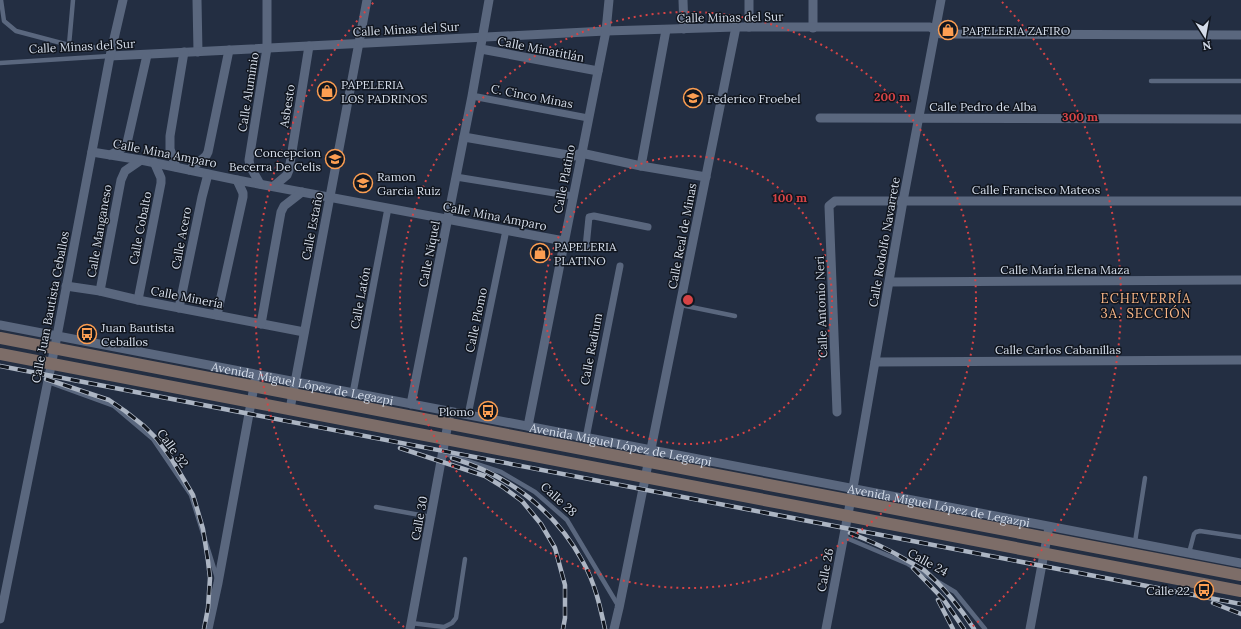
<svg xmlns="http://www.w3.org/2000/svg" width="1241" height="629" font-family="Lora,serif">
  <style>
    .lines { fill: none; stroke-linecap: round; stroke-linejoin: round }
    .service { stroke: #5a677e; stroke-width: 4.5 }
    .pedestrian { stroke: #5a677e; stroke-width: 7 }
    .minor { stroke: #5a677e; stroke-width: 9 }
    .secondary { stroke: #7d6d68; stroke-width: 12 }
    .rail-casing { stroke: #acb5c3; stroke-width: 4.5 }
    .rail { stroke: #11161f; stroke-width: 3; stroke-dasharray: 9; stroke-linecap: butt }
    .ring { fill: none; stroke: #d64345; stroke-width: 2; stroke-dasharray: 2 4 }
    .labels { text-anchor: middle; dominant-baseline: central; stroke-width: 3; stroke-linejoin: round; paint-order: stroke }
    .street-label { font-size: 12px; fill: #d4dce9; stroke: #11161f }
    .poi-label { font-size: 12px; fill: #d4dce9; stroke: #11161f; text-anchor: start }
    .neighbourhood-label { font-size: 13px; letter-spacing: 1px; fill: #fab787; stroke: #11161f }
    .centre { fill: #d64345; stroke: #11161f; stroke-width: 2 }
    .ring-label { font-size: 12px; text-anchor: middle; font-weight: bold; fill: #d64345; stroke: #11161f; stroke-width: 3; stroke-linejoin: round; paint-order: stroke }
  </style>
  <rect width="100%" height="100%" fill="#232e42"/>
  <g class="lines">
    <!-- service -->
    <g class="service">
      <path d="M1 0 4 21 16 31 69 45 111 49"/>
      <path d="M69 45 73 0"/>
      <path d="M0 63 110 56"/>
      <path d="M1151 81H1241"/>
      <path d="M681 305 735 316"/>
      <path d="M48 382 114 406 153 439 191 495 217 578"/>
      <path d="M443 453 501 472 535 492 567 520 619 607"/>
      <path d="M376 507 431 517"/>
      <path d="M844 537 908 564 955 592 985 629"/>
      <path d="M1135 542 1145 478"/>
      <path d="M1189 553 1194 534 1196 532 1200 531 1241 537"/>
      <path d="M411 623 444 627 452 623 456 618 465 559"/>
    </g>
    <!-- pedestrian -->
    <g class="pedestrian">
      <path d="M472 96 588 118"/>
      <path d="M456 177 573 196"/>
      <path d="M563 246 583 248 586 247 589 217 594 216 648 227"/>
      <path d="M353 393 388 208"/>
      <path d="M468 415 506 230"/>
      <path d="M586 438 620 266"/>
    </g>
    <!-- minor -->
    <g class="minor">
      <path d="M197 0 198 52"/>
      <path d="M683 0 684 29"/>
      <path d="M749 0V27"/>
      <path d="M813 0V28"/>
      <path d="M481 49 598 71"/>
      <path d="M110 56 606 31 736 27H930L941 34 1241 35"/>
      <path d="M820 118 1241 119"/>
      <path d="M464 137 574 156 581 153 641 166 706 177"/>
      <path d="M92 152 141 160 237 180 564 241"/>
      <path d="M110 155 120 150 127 143 147 55"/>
      <path d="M641 166 666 30"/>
      <path d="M176 167 170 149V136L184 52"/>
      <path d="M189 170 206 156 208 152 229 50"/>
      <path d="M260 184 250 166 249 160 267 48V0"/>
      <path d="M274 186 287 175 289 170 309 46"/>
      <path d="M890 282 1241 280"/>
      <path d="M66 286 100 291 138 300 304 332"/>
      <path d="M100 291 121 180 125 171 141 160"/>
      <path d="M138 300 161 183V178L154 162"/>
      <path d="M179 308 202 197 208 174"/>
      <path d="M217 315 243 197V193L237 180"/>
      <path d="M261 324 281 212 284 206 302 192"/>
      <path id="s1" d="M0 325 1241 563"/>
      <path d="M875 362 1241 360"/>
      <path d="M411 404 472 96 489 0"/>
      <path d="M290 409 367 0"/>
      <path d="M837 412 829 206 835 201H1241"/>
      <path d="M528 426 606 31 609 0"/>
      <path d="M0 619 57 336 110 56 123 0"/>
      <path d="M208 629 218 583 255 381"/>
      <path d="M410 629 449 418"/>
      <path d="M614 629 619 608 736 27"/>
      <path d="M826 629 853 488 903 201 941 0"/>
      <path d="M1030 629 1048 532"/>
    </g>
    <!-- secondary -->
    <g class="secondary">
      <path d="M0 338 1241 575"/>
      <path d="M0 354 1241 591"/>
    </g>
    <defs>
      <g id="rail">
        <path d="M0 366 1241 604"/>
        <path d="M46 379 109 400 125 411 144 426 157 439 171 458 193 495 203 529 208 561 210 578 208 608 204 629"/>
        <path d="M400 448 485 476 503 487 522 501 541 524 555 548 565 585V618L563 629"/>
        <path d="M452 458C508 475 555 510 583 562 595 583 600 606 605 629"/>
        <path d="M850 533C871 541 890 550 908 561 914 564 919 567 924 570 942 585 962 610 974 629"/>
        <path d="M913 568 944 600 964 629"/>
        <path d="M938 600 953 629"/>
        <path d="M1213 603 1241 614"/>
      </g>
    </defs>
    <!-- rail casing -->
    <use href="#rail" class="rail-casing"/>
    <!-- rail -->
    <use href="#rail" class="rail"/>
  </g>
  <!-- distance rings -->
  <g class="ring">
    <circle cx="688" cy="300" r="144"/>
    <circle cx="688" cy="300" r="288"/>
    <path d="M404 627A433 433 0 0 1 374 2M1002 2A433 433 0 0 1 972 627"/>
  </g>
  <!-- icons -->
  <defs>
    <symbol id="shop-ring" viewBox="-11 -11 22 22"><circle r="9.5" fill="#11161f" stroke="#fc9e52" stroke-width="1.5"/><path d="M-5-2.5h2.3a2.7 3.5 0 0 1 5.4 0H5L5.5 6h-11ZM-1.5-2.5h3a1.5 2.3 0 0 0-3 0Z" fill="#fc9e52"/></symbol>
    <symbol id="school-ring" viewBox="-11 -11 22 22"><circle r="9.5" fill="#11161f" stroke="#fc9e52" stroke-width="1.5"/><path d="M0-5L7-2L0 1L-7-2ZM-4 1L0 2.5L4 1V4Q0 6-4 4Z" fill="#fc9e52"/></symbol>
    <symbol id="bus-ring" viewBox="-11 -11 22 22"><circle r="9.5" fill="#11161f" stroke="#fc9e52" stroke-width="1.5"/><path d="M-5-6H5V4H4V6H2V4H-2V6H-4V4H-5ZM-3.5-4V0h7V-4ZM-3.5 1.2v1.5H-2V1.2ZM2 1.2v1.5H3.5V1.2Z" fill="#fc9e52"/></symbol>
  </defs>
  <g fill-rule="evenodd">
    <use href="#shop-ring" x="937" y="19" width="22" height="22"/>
    <use href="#shop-ring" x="316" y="80" width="22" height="22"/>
    <use href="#school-ring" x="682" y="87" width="22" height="22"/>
    <use href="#school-ring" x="324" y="148" width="22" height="22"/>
    <use href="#school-ring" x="352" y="172" width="22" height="22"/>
    <use href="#shop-ring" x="529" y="242" width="22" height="22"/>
    <use href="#bus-ring" x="76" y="323" width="22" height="22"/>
    <use href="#bus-ring" x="477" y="400" width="22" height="22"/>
    <use href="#bus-ring" x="1193" y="579" width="22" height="22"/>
  </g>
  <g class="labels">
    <!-- street labels -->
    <g class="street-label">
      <text transform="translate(730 17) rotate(-1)">Calle Minas del Sur</text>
      <text transform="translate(406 29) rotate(-3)">Calle Minas del Sur</text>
      <text transform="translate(82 46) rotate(-3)">Calle Minas del Sur</text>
      <text transform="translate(541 49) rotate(11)">Calle Minatitlán</text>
      <text transform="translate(248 92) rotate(-81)">Calle Aluminio</text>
      <text transform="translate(532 96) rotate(11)">C. Cinco Minas</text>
      <text transform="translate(287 106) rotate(-81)">Asbesto</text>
      <text x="983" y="106">Calle Pedro de Alba</text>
      <text transform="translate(165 153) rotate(11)">Calle Mina Amparo</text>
      <text transform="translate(564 179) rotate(-79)">Calle Platino</text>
      <text x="1036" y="189">Calle Francisco Mateos</text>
      <text transform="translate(495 216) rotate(11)">Calle Mina Amparo</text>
      <text transform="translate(312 226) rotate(-79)">Calle Estaño</text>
      <text transform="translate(140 228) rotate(-79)">Calle Cobalto</text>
      <text transform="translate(99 231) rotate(-80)">Calle Manganeso</text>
      <text transform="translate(682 236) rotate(-79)">Calle Real de Minas</text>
      <text transform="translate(181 238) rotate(-79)">Calle Acero</text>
      <text transform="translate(884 242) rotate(-80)">Calle Rodolfo Navarrete</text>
      <text transform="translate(429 254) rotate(-79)">Calle Níquel</text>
      <text x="1065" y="269">Calle María Elena Maza</text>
      <text transform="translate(187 297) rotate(11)">Calle Minería</text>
      <text transform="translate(360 298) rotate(-79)">Calle Latón</text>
      <text transform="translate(50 307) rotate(-79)">Calle Juan Bautista Ceballos</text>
      <text transform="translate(821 307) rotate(-92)">Calle Antonio Neri</text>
      <text transform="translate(476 320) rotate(-78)">Calle Plomo</text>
      <text transform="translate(591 349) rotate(-79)">Calle Radium</text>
      <text x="1058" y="349">Calle Carlos Cabanillas</text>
      <text stroke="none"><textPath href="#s1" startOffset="308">Avenida Miguel López de Legazpi</textPath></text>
      <text stroke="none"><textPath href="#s1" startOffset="632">Avenida Miguel López de Legazpi</textPath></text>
      <text transform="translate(173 448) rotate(54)">Calle 32</text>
      <text transform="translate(559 499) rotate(42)">Calle 28</text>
      <text stroke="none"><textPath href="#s1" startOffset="956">Avenida Miguel López de Legazpi</textPath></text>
      <text transform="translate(419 518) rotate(-79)">Calle 30</text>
      <text transform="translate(928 562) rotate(29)">Calle 24</text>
      <text transform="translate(825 570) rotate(-79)">Calle 26</text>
    </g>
    <!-- poi labels -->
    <g class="poi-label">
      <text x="962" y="30">PAPELERIA ZAFIRO</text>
      <text x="341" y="84">PAPELERIA<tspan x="341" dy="14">LOS PADRINOS</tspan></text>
      <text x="707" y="98">Federico Froebel</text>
      <text x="321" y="152" text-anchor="end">Concepcion<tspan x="321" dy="14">Becerra De Celis</tspan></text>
      <text x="377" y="176">Ramon<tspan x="377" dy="14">Garcia Ruiz</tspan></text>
      <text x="554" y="246">PAPELERIA<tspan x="554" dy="14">PLATINO</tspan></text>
      <text x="101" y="327">Juan Bautista<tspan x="101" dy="14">Ceballos</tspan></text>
      <text x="474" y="411" text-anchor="end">Plomo</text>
      <text x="1190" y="590" text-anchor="end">Calle 22</text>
    </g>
    <!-- neighbourhood labels -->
    <g class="neighbourhood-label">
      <text x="1146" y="298">ECHEVERRÍA<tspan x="1146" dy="15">3A. SECCIÓN</tspan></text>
    </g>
  </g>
  <circle cx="688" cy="300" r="6" class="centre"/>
  <g class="ring-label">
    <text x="892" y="101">200 m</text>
    <text x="1080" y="121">300 m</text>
    <text x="790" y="202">100 m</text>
  </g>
  <!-- north arrow -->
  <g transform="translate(1205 36) rotate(169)" stroke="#11161f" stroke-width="3" paint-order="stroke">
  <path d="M0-3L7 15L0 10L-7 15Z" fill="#d4dce9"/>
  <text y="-6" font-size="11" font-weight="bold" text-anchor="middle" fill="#d4dce9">N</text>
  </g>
</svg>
